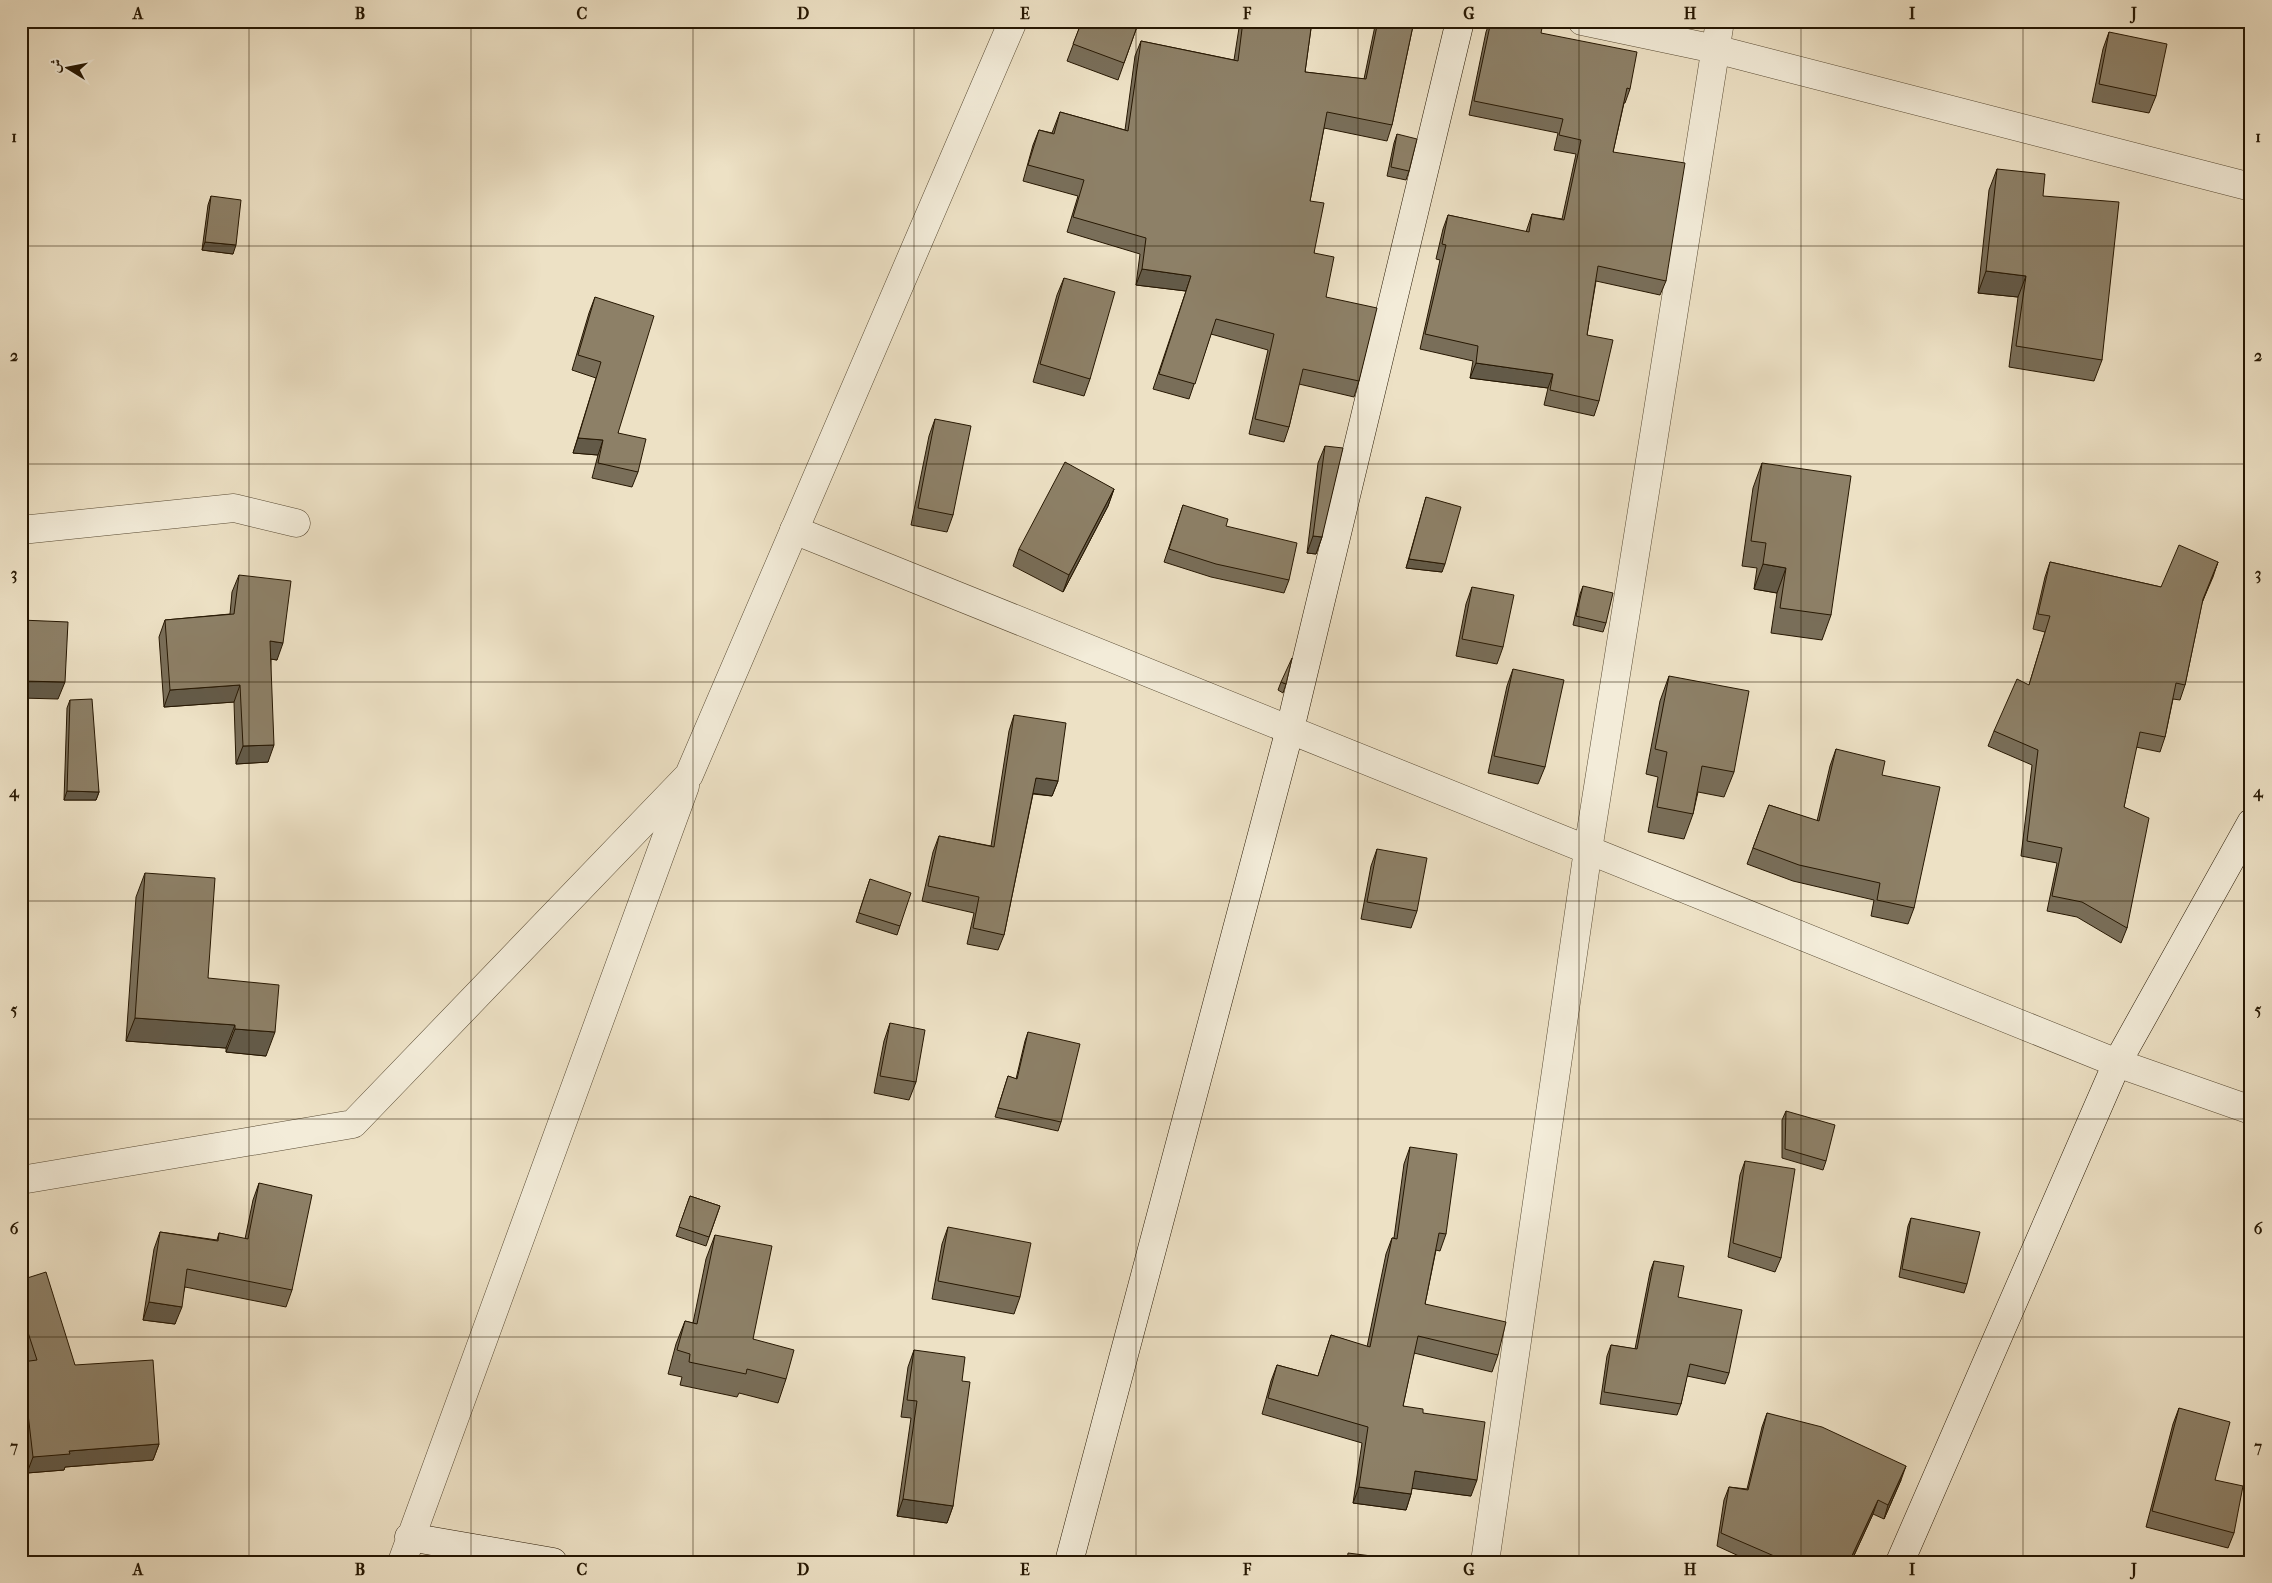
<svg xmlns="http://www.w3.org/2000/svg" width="2272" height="1583" font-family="'IM FELL French Canon',Amiri,serif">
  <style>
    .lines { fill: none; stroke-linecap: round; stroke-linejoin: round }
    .street-casing { stroke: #584a33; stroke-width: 29 }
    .secondary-casing { stroke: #261702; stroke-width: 29 }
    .street { stroke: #f3ecd9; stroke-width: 28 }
    .secondary { stroke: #f3ecd9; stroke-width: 28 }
    .wall { fill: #796e59; stroke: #261702 }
    .shaded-wall { fill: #635a48; stroke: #261702 }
    .building { fill: #8d8067; stroke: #261702 }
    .grid { fill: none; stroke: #261702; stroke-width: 1; stroke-opacity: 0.55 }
    .neatline { fill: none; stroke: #261702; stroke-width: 2 }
    .grid-label { font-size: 16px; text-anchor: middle; font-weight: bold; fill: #261702 }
  </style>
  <rect width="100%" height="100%" fill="#ede1c5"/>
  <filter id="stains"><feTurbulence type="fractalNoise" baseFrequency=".004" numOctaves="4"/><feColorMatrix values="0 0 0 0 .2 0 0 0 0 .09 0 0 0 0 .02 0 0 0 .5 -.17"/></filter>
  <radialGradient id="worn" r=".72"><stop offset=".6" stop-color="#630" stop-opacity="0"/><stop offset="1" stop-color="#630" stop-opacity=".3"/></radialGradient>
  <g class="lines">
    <defs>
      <g id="street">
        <path d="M1582 21 1715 49 2251 187"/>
        <path d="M21 530 234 508 296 523"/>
        <path d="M794 530 2117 1063 2251 1110"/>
        <path d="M21 1180 353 1124 689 775 1013 21"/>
        <path d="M402 1562 685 786"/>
        <path d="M1485 1562 1588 850 1720 21"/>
      </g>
      <g id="secondary">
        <path d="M409 1537 553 1562"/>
        <path d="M1069 1562 1290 729 1460 21"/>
        <path d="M1900 1562 2117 1063 2251 823"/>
      </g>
    </defs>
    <!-- street casing -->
    <use href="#street" class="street-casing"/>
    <!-- secondary casing -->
    <use href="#secondary" class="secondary-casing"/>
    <!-- street -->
    <use href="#street" class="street"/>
    <!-- secondary -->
    <use href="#secondary" class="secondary"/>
  </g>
  <!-- wall -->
  <g class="wall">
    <path d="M1082 21H1139L1118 80 1067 61Z"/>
    <path d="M1241 21H1312L1305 72 1364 79 1376 21H1414L1392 125 1387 141 1324 128 1310 201 1314 253 1326 297 1359 381 1354 397 1299 384 1289 427 1284 442 1249 434 1268 350 1211 334 1189 399 1153 389 1186 291 1136 285 1140 254 1067 232 1078 196 1023 181 1033 145 1039 130 1052 133 1060 112 1125 130 1135 56 1141 41 1234 60 1239 28Z"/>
    <path d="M1490 21H1511L1541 33 1630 89 1625 103H1624L1613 152 1666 281 1660 295 1596 281 1587 335 1599 401 1594 416 1544 405 1548 388 1470 378 1473 361 1420 349 1440 260 1436 259 1443 229 1448 215 1526 232 1532 214 1562 219 1576 154 1554 150 1558 133 1469 115 1486 32Z"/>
    <path d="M2109 32 2156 96 2149 113 2092 102 2103 49Z"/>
    <path d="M1397 134 1409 171 1406 180 1387 176 1394 143Z"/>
    <path d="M1997 169 2043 196 2102 360 2094 381 2009 367 2018 297 1978 293 1989 190Z"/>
    <path d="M211 196 233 254 202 250 208 205Z"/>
    <path d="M1064 278 1090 379 1084 396 1033 382 1057 295Z"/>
    <path d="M595 297 618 433 638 472 632 487 592 478 598 455 573 453 596 378 572 370 589 313Z"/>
    <path d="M935 419 953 515 947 532 911 525 929 436Z"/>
    <path d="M1325 446 1322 537 1316 554 1307 553 1318 463Z"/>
    <path d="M1762 463 1831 615 1822 640 1771 633 1777 593 1754 589 1757 568 1742 566 1753 488Z"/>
    <path d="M1114 489 1108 506 1063 592 1013 566 1019 549Z"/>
    <path d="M1426 497 1442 572 1406 568Z"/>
    <path d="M1183 505 1289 580 1284 593 1211 577 1164 562Z"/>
    <path d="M2050 562 2161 587 2218 562 2202 603 2185 685 2180 700 2173 699 2165 737 2160 752 2136 747 2124 807 2127 928 2121 943 2077 917 2047 911 2057 863 2021 856 2032 765 1988 746 1994 731 2029 685 2045 632 2033 629 2045 577Z"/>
    <path d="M239 575 277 660 271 659 268 762 236 764 234 702 164 707 159 637 165 620 230 614 232 592Z"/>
    <path d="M1583 586 1606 623 1603 632 1573 625 1580 594Z"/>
    <path d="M1472 587 1503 647 1497 664 1456 656 1466 604Z"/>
    <path d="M1513 669 1545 767 1538 784 1488 773 1507 686Z"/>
    <path d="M1669 676 1734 772 1724 797 1698 792 1693 814 1684 839 1648 832 1658 777 1646 774 1660 701Z"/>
    <path d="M1281 682 1286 684 1283 693 1278 690Z"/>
    <path d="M70 700 99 792 96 800H64L67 708Z"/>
    <path d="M1014 715 1058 781 1052 796 1033 794 1004 935 998 950 967 944 974 913 922 901 933 852 939 836 991 846 1009 731Z"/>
    <path d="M1836 749 1882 775 1914 908 1908 924 1871 916 1874 900 1793 881 1747 864 1769 805 1817 821 1830 766Z"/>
    <path d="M1377 849 1417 911 1411 928 1361 919 1371 866Z"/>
    <path d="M145 873 208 978 266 1056 226 1052V1048L126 1041 136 897Z"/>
    <path d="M870 879 900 926 897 935 856 922Z"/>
    <path d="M890 1023 916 1082 909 1100 874 1093 884 1041Z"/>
    <path d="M1028 1032 1061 1122 1058 1131 995 1117 1008 1076 1016 1079 1025 1041Z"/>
    <path d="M1786 1111 1826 1161 1823 1170 1782 1158V1120Z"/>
    <path d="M1410 1147 1446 1234 1440 1251 1436 1250 1425 1304 1498 1355 1492 1372 1414 1353 1403 1406 1423 1413 1471 1496 1412 1488 1411 1494 1406 1510 1353 1503 1362 1443 1262 1414 1271 1381 1277 1365 1318 1376 1331 1335 1367 1347 1386 1254 1392 1238H1394L1404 1164Z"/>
    <path d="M1745 1161 1781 1258 1775 1272 1728 1257 1740 1175Z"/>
    <path d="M259 1183 292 1290 286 1307 185 1287 175 1324 143 1320 154 1249 160 1232 217 1240 219 1233 245 1239 253 1200Z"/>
    <path d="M690 1196 720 1206 706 1246 676 1236Z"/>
    <path d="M1911 1218 1967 1284 1964 1293 1899 1277 1908 1226Z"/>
    <path d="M948 1227 1020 1297 1014 1314 932 1299 942 1244Z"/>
    <path d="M715 1235 753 1339 786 1379 778 1403 739 1393 737 1397 680 1385 682 1377 668 1374 676 1344 685 1321 693 1323 706 1259Z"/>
    <path d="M1654 1261 1729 1373 1725 1384 1687 1376 1681 1404 1677 1415 1600 1404 1607 1356 1611 1345 1635 1349 1650 1272Z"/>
    <path d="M21 1280 75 1365 159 1444 153 1460 65 1467 64 1470 27 1473 21 1420V1365L22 1362 26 1361 21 1346Z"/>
    <path d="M914 1350 962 1381 953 1506 947 1523 897 1516 911 1418 901 1417 908 1367Z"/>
    <path d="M2179 1408 2215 1480 2234 1533 2228 1548 2146 1527 2173 1424Z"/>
    <path d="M1767 1413 1901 1480 1884 1519 1873 1514 1851 1562H1752L1717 1546 1724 1500 1729 1487 1747 1489 1762 1427Z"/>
  </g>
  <!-- shaded-wall -->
  <g class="shaded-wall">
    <path d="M205 242 236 245 233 254 202 250Z"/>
    <path d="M1142 269 1191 276 1186 291 1136 285Z"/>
    <path d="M1986 271 2026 276 2018 297 1978 293Z"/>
    <path d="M1476 363 1553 374 1548 388 1470 378Z"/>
    <path d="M578 438 603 440 598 455 573 453Z"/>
    <path d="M1114 489 1108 506 1063 592 1069 575Z"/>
    <path d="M1313 536 1322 537 1316 554 1307 553Z"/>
    <path d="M1409 559 1445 564 1442 572 1406 568Z"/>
    <path d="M2218 562 2213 577 2197 614 2203 599Z"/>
    <path d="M1763 564 1786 568 1777 593 1754 589Z"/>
    <path d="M270 641 283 643 277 660 264 658Z"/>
    <path d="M21 681 65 682 58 699 21 698Z"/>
    <path d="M240 685 234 702 164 707 170 690Z"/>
    <path d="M274 745 268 762 236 764 243 746Z"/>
    <path d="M1036 778 1058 781 1052 796 1031 793Z"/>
    <path d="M67 791 99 792 96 800H64Z"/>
    <path d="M135 1018 235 1025 226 1048 126 1041Z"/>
    <path d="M235 1029 275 1032 266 1056 226 1052Z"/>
    <path d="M149 1302 182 1307 175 1324 143 1320Z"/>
    <path d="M159 1444 153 1460 65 1467 64 1470 27 1473 33 1457 69 1451Z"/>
    <path d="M1906 1466 1901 1480 1884 1519 1888 1505Z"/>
    <path d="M1415 1471 1477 1480 1471 1496 1409 1488Z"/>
    <path d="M1359 1487 1411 1494 1406 1510 1353 1503Z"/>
    <path d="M903 1499 953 1506 947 1523 897 1516Z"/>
    <path d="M1878 1500 1873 1514 1851 1562H1849Z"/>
  </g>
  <!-- building -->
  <g class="building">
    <path d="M1082 21H1139L1124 63 1073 44Z"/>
    <path d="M1243 21H1312L1305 72 1366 79 1378 21H1414L1392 125 1327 112 1310 201 1324 203 1314 253 1334 257 1326 297 1377 308 1359 381 1303 369 1289 427 1255 419 1274 334 1216 319 1195 384 1159 374 1191 276 1142 269 1146 238 1073 217 1084 180 1028 165 1039 130 1054 134 1060 112 1128 131 1141 41 1238 61Z"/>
    <path d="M1491 21H1511L1542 28 1541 33 1637 52 1630 89 1627 88 1613 152 1685 163 1666 281 1598 266 1587 335 1613 340 1599 401 1550 390 1553 374 1476 363 1478 346 1425 334 1446 245 1442 244 1448 215 1529 232 1532 214 1564 220 1581 140 1559 135 1563 119 1474 101Z"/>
    <path d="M2109 32 2167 44 2156 96 2099 84Z"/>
    <path d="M1397 134 1417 139 1409 171 1391 167Z"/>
    <path d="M1997 169 2045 174 2043 196 2119 202 2102 360 2016 346 2026 276 1986 271Z"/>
    <path d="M211 196 241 200 236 245 205 242Z"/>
    <path d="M1064 278 1115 292 1090 379 1040 364Z"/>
    <path d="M595 297 654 316 618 433 646 439 638 472 598 463 603 440 578 438 601 362 578 355Z"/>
    <path d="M935 419 971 426 953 515 918 508Z"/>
    <path d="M1325 446 1343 448 1322 537 1313 536Z"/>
    <path d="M1065 462 1114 489 1069 575 1019 549Z"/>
    <path d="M1762 463 1851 476 1831 615 1780 608 1786 568 1763 564 1766 543 1751 541Z"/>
    <path d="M1426 497 1461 507 1445 564 1409 559Z"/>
    <path d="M1183 505 1228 519 1226 526 1297 543 1289 580 1216 564 1169 549Z"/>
    <path d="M2179 545 2218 562 2203 599 2185 685 2176 683 2165 737 2140 732 2124 807 2149 818 2127 928 2082 902 2052 896 2062 848 2027 841 2038 750 1994 731 2017 679 2029 685 2050 616 2038 614 2050 562 2161 587Z"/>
    <path d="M239 575 291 581 283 643 270 641 274 745 243 746 240 685 170 690 165 620 234 614Z"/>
    <path d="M1583 586 1613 593 1606 623 1576 616Z"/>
    <path d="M1472 587 1514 595 1503 647 1462 639Z"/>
    <path d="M21 620 68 622 65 682 21 681Z"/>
    <path d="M1292 658 1286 684 1281 682Z"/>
    <path d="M1513 669 1564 680 1545 767 1494 756Z"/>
    <path d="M1669 676 1749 691 1734 772 1702 766 1693 814 1657 807 1667 752 1655 749Z"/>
    <path d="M92 699 99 792 67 791 70 700Z"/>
    <path d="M1014 715 1066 723 1058 781 1036 778 1004 935 973 928 979 897 928 886 939 836 994 847Z"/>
    <path d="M1836 749 1885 761 1882 775 1940 787 1914 908 1877 900 1880 883 1799 865 1753 848 1769 805 1819 821Z"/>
    <path d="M1377 849 1427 858 1417 911 1367 902Z"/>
    <path d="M145 873 215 878 208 978 279 985 275 1032 235 1029V1025L135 1018Z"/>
    <path d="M870 879 911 893 900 926 859 913Z"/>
    <path d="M890 1023 925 1030 916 1082 880 1076Z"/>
    <path d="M1028 1032 1080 1044 1061 1122 998 1108 1008 1076 1017 1079Z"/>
    <path d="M1786 1111 1835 1125 1826 1161 1785 1149Z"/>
    <path d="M1410 1147 1457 1154 1446 1234 1439 1233 1425 1304 1506 1322 1498 1355 1418 1336 1403 1406 1423 1409V1413L1485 1422 1477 1480 1415 1471 1411 1494 1359 1487 1368 1427 1268 1398 1277 1365 1318 1376 1331 1335 1370 1347 1392 1238 1397 1239Z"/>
    <path d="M1745 1161 1795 1169 1781 1258 1733 1243Z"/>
    <path d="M259 1183 312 1195 292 1290 187 1269 182 1307 149 1302 160 1232 218 1241 219 1233 248 1239Z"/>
    <path d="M690 1196 720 1206 709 1237 679 1227Z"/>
    <path d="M1911 1218 1980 1232 1967 1284 1902 1269Z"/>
    <path d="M948 1227 1031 1243 1020 1297 938 1281Z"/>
    <path d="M715 1235 772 1246 753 1339 794 1350 786 1379 747 1369 746 1374 689 1362 690 1354 677 1350 685 1321 697 1324Z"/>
    <path d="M1654 1261 1684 1266 1678 1297 1742 1310 1729 1373 1690 1364 1681 1404 1604 1392 1611 1345 1637 1349Z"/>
    <path d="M46 1272 75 1365 153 1360 159 1444 69 1451 70 1454 33 1457 22 1362 37 1360 21 1311V1280Z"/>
    <path d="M914 1350 965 1357 962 1381 970 1382 953 1506 903 1499 917 1401 907 1400Z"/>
    <path d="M2179 1408 2230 1422 2215 1480 2243 1486 2234 1533 2152 1511Z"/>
    <path d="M1767 1413 1822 1427 1906 1466 1888 1505 1878 1500 1849 1562H1788L1721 1533 1729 1487 1748 1490Z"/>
    <path d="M1348 1553 1411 1561 1347 1562Z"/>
  </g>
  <!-- grid -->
  <path class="grid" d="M249 21V1562M471 21V1562M693 21V1562M914 21V1562M1136 21V1562M1358 21V1562M1579 21V1562M1801 21V1562M2023 21V1562M21 246H2251M21 464H2251M21 682H2251M21 901H2251M21 1119H2251M21 1337H2251"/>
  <!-- margin -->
  <rect width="2272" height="1583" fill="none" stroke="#ede1c5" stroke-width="55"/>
  <!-- north arrow -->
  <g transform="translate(68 68) rotate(280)" stroke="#f3ecd9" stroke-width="4" paint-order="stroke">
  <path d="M0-4L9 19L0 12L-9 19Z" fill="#261702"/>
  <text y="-8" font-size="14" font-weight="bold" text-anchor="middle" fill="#261702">ش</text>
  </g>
  <rect x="28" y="28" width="2216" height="1528" class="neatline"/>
  <g class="grid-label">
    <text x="138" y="19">A</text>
    <text x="360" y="19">B</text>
    <text x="582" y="19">C</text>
    <text x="803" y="19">D</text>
    <text x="1025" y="19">E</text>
    <text x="1247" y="19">F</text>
    <text x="1469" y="19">G</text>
    <text x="1690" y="19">H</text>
    <text x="1912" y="19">I</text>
    <text x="2134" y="19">J</text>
    <text x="14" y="142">1</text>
    <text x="2258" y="142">1</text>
    <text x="14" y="361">2</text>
    <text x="2258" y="361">2</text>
    <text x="14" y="579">3</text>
    <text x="2258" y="579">3</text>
    <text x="14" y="797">4</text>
    <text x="2258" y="797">4</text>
    <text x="14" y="1015">5</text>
    <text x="2258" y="1015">5</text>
    <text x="14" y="1234">6</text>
    <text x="2258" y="1234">6</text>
    <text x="14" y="1452">7</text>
    <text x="2258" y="1452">7</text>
    <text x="138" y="1575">A</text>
    <text x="360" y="1575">B</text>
    <text x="582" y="1575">C</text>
    <text x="803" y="1575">D</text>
    <text x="1025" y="1575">E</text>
    <text x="1247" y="1575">F</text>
    <text x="1469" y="1575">G</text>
    <text x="1690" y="1575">H</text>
    <text x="1912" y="1575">I</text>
    <text x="2134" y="1575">J</text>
  </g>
  <rect width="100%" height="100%" filter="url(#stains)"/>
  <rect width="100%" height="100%" fill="url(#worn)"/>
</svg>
